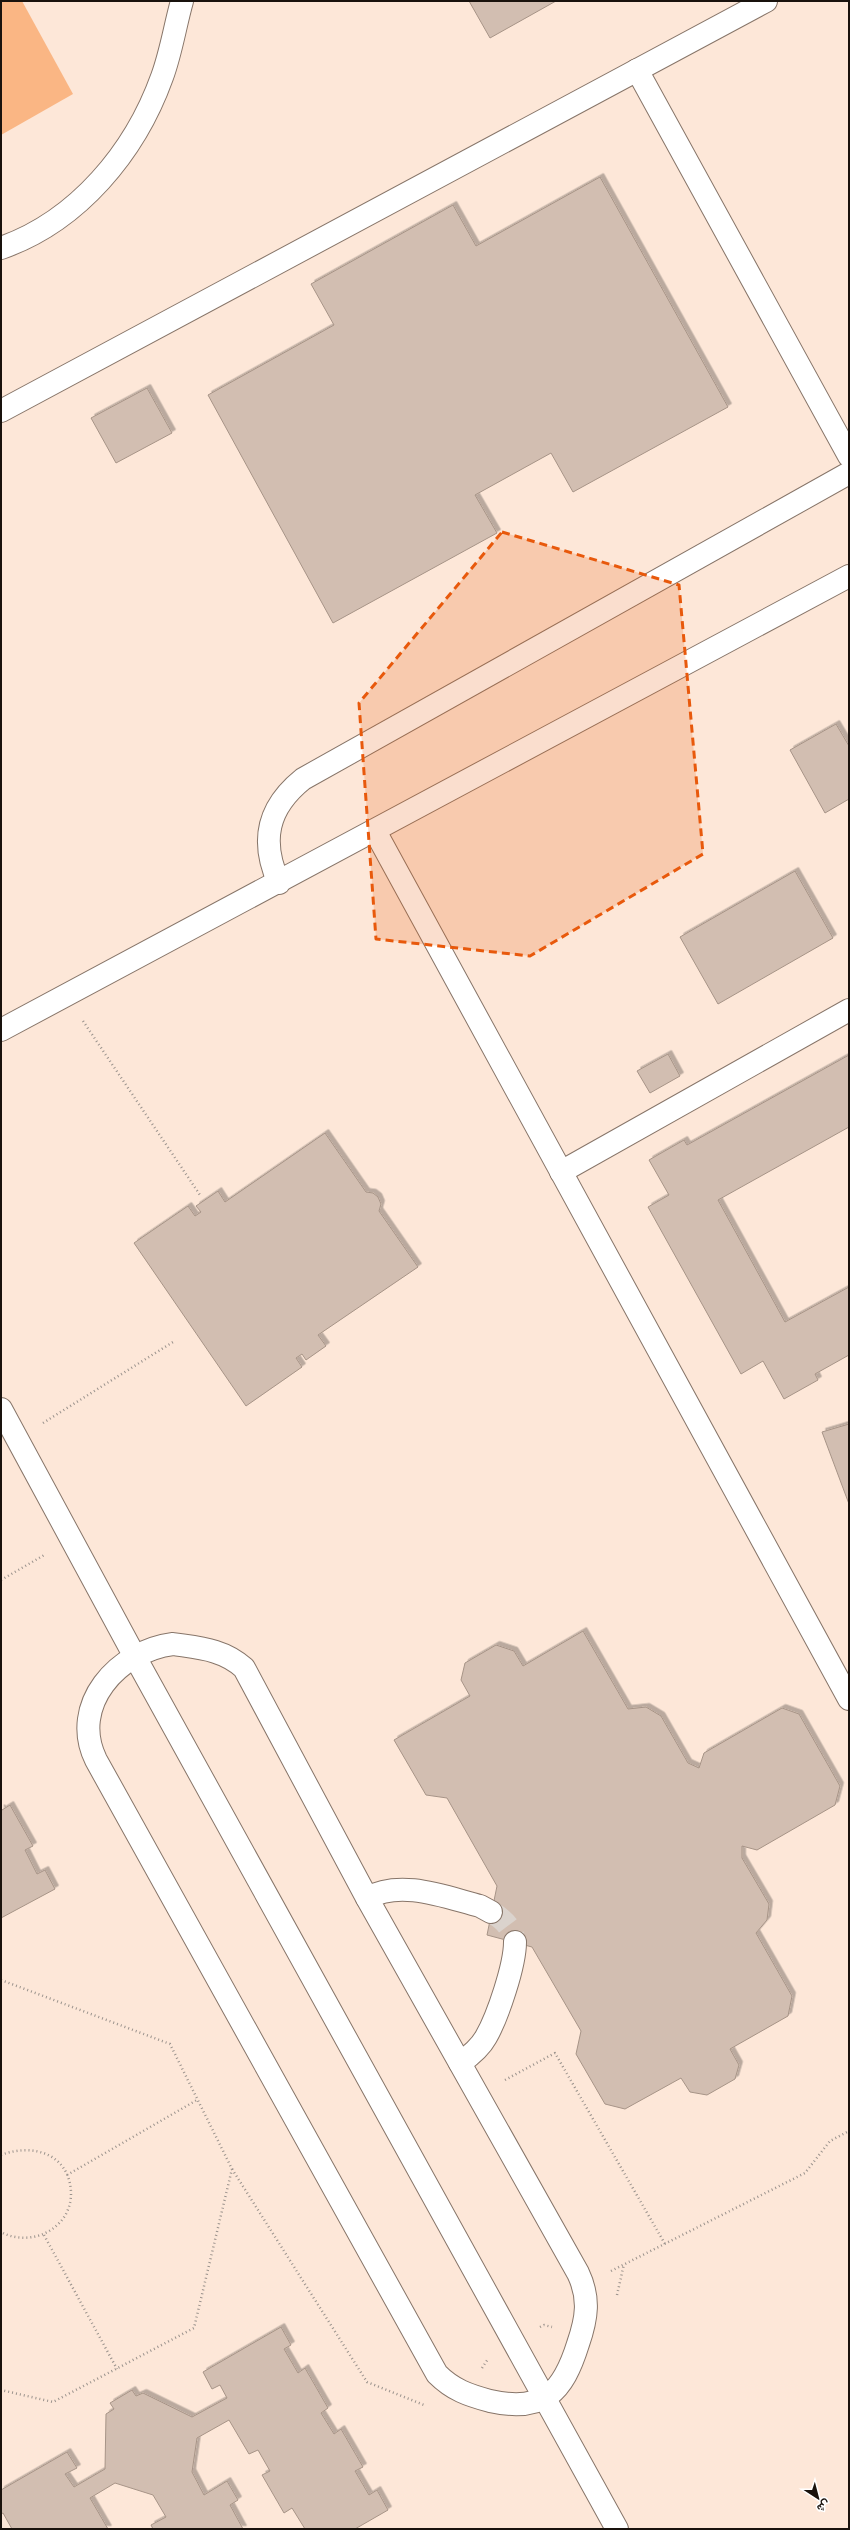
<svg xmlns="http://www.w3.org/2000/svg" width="850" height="2530" font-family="'IBM Plex Sans',Vazirmatn,sans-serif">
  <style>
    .built { fill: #fde7d8 }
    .green { fill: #fab684 }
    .building { fill: #d2beb1; stroke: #a79487; filter: url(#shadow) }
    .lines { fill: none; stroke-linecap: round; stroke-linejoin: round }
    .minor-tunnel { stroke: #dbd3cd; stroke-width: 22; stroke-dasharray: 22 11; stroke-linecap: butt }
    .minor-casing { stroke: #877569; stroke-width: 24 }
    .path { stroke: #9b938d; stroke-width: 2.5; stroke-dasharray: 1 3; stroke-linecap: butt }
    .minor { stroke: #fff; stroke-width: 22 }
    .marked { fill: #e8590c; fill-opacity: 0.2; stroke: #e8590c; stroke-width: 3; stroke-dasharray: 8 5; stroke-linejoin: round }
  </style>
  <defs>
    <filter id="shadow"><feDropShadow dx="3.5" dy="-3.5" stdDeviation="0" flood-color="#0004"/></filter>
  </defs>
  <rect width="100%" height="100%" fill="#fdf5ef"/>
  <!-- built -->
  <rect class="built" x="1" y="1" width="848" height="2528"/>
  <!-- green -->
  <path class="green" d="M1 1H22L73 94 1 135Z"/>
  <!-- building -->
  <g class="building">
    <path d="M469 1H556L490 38Z"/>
    <path d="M600 177 728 407 573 492 551 453 475 495 497 533 333 623 208 395 334 325 311 284 453 205 476 246Z"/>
    <path d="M147 388 172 433 116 463 91 418Z"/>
    <path d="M836 724 849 746V799L825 813 790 750Z"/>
    <path d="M795 871 833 938 718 1004 680 937Z"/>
    <path d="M668 1054 680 1076 650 1093 637 1071Z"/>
    <path d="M849 1055V1127L718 1200 785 1322 849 1287V1355L815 1374 818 1380 784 1399 763 1361 741 1374 648 1207 669 1195 649 1160 684 1140 687 1145Z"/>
    <path d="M325 1133 366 1192 373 1193 378 1197 381 1204 379 1211 418 1267 318 1335 326 1346 306 1360 302 1354 296 1358 302 1367 246 1406 134 1243 188 1206 195 1216 201 1212 196 1206 218 1191 225 1202Z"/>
    <path d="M849 1424V1504L822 1432Z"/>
    <path d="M583 1631 628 1709 646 1707 661 1716 688 1763 699 1768 704 1753 782 1708 799 1714 840 1786 835 1805 757 1850 742 1846V1858L769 1904 767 1920 756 1933 792 1996 788 2016 730 2049 739 2065 735 2079 707 2095 690 2092 681 2078 625 2109 605 2104 576 2054 581 2031 532 1947 487 1935 497 1886 447 1798 426 1795 394 1740 470 1696 461 1680 465 1663 496 1645 514 1651 523 1666Z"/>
    <path d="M10 1805 33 1846 25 1850 37 1874 45 1870 55 1889 1 1918V1808L2 1810Z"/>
    <path d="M281 2327 291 2345 284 2349 298 2373 305 2368 328 2408 321 2413 334 2434 341 2429 363 2467 355 2471 369 2495 377 2490 388 2510 355 2529H305L292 2508 284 2513 262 2475 270 2471 258 2450 249 2454 229 2420 197 2438 192 2472 204 2495 227 2481 238 2500 230 2505 243 2529H153L151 2525 166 2517 153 2495 115 2483 90 2498 108 2529H12L3 2513 1 2514V2490L67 2452 77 2468 65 2474 74 2487 105 2469 106 2414 114 2409 110 2403 132 2390 136 2396 143 2393 192 2417 227 2398 220 2385 212 2389 203 2372Z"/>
  </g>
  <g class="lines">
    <!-- minor-tunnel -->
    <path class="minor-tunnel" d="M491 1912C504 1919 512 1928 515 1942"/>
    <defs>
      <g id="minor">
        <path d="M637 70 849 456"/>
        <path d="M1 248C78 221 135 152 162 77 171 53 175 26 182 1"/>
        <path d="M1 411 766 1"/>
        <path d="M375 831 849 1699"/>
        <path d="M279 883C260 841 267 808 303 779L849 473"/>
        <path d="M1 1030 849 576"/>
        <path d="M561 1172 849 1010"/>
        <path d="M1 1409 134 1655 617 2529"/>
        <path d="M173 1644C199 1648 223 1649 244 1668L367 1898 578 2273C590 2298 587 2318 578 2344 563 2392 544 2413 490 2401 468 2395 453 2390 437 2374L96 1760C69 1705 118 1651 173 1644Z"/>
        <path d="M367 1898C401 1879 445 1897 480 1906L491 1912"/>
        <path d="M460 2063C470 2056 480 2048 486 2037 498 2016 515 1965 515 1942"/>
      </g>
    </defs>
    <!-- minor casing -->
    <use href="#minor" class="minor-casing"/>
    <!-- path -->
    <g class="path">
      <path d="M83 1021 200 1195"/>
      <path d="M43 1423 173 1342"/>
      <path d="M1 1580 46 1554"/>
      <path d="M1 1980 170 2044 232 2169 194 2328 53 2402 1 2390"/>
      <path d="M505 2080 555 2053 665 2244"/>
      <path d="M1 2155C32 2143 69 2153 71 2192 72 2229 31 2248 1 2232"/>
      <path d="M232 2169 367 2382 424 2405"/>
      <path d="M67 2175 197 2100"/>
      <path d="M44 2235 117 2369"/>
      <path d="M611 2271 805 2173 830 2141 849 2131"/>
      <path d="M617 2295 624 2264"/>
      <path d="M540 2327 544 2325 552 2327"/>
      <path d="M482 2368 488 2359"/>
    </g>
    <!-- minor -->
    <use href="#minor" class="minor"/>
  </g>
  <!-- marked area -->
  <path class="marked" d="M502 532 679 585 703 854 530 956 376 939 359 703Z"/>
  <!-- border -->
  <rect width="850" height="2530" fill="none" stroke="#19120d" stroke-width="4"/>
  <!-- north arrow -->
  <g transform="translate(818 2498) rotate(144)" stroke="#ffffff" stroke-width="3" paint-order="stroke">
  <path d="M0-3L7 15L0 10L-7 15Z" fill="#19120d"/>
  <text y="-6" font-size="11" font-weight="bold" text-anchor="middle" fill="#19120d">ش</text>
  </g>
</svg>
